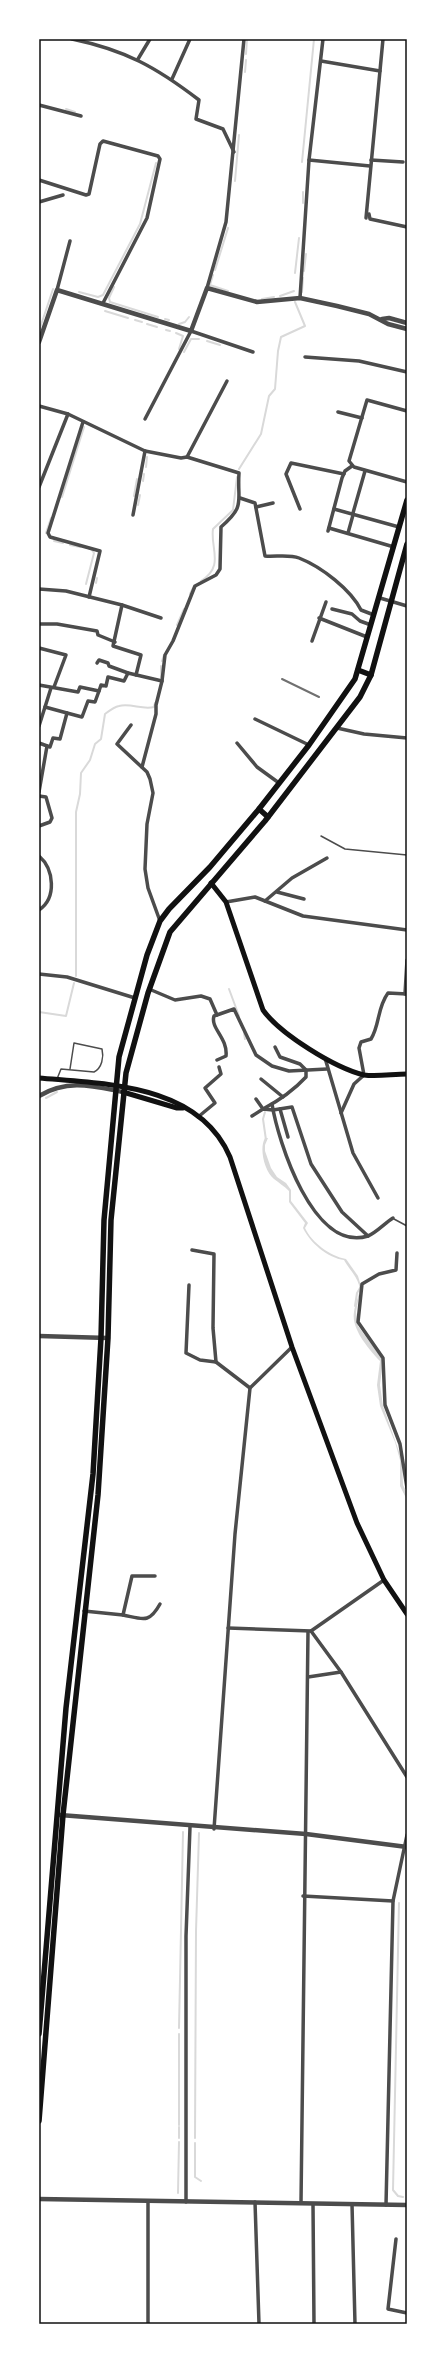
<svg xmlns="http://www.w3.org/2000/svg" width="446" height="2363" font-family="'Work Sans',sans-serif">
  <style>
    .water { fill: #d9d9d9 }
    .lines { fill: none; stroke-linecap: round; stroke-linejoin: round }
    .stream { stroke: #d9d9d9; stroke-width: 2 }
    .service { stroke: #4c4c4c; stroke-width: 1.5 }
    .minor { stroke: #4c4c4c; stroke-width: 3.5 }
    .tertiary { stroke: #4c4c4c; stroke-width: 4.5 }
    .secondary { stroke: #111; stroke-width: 5 }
    .primary { stroke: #111; stroke-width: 5.5 }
    .rail { stroke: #707070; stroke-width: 2 }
    .neatline { fill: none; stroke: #111; stroke-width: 1.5 }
  </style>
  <rect width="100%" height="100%" fill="#fff"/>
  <!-- water -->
  <path class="water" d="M265 1138H268L265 1145V1151L271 1168 277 1177 286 1183 291 1190V1201L308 1223 305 1228C312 1243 330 1256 346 1259L358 1276 361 1286 356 1312 358 1326 383 1360 380 1385 383 1406 402 1460 403 1485 407 1493V1500L400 1486V1460L395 1442 380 1406 377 1385 380 1361C369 1349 351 1329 354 1312 355 1303 361 1294 359 1285 356 1275 349 1269 344 1260 328 1258 310 1243 303 1228L305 1223 289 1202V1191C284 1186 279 1183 274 1179 264 1171 259 1148 265 1138Z"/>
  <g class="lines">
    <!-- stream -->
    <g class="stream">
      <path d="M246 54 247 39"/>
      <path d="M245 72 246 60"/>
      <path d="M66 109 75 112"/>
      <path d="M302 162 314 39"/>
      <path d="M235 181 239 135"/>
      <path d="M303 203V192"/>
      <path d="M215 270 228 228"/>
      <path d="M304 271 306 254"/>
      <path d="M295 273 299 238"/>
      <path d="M213 275 210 285 228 291"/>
      <path d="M114 287 109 298 110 302 158 317"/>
      <path d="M79 292 98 297 103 295 140 224 156 163"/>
      <path d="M302 292 303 278"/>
      <path d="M280 296 294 291"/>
      <path d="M262 299 274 297"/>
      <path d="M105 311 128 318"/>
      <path d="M165 319 169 320"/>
      <path d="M135 320 142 322"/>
      <path d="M147 324 157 327"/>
      <path d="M179 324 185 322 189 317"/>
      <path d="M166 330 170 331"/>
      <path d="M39 331 53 289"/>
      <path d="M176 333 183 336 179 349"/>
      <path d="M207 341 220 345"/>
      <path d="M184 352 191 339H199"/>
      <path d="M146 467 147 457"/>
      <path d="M239 469 261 434 269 396 275 389 278 351 281 337 305 326 295 302"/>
      <path d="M143 481 144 474"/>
      <path d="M134 496 137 479"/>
      <path d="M62 497 84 427"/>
      <path d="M138 505 140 495"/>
      <path d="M46 533 51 518"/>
      <path d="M54 541 63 543"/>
      <path d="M70 545 80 547"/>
      <path d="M201 581C225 566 210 548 213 529L233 510 237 477"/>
      <path d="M96 583 97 578"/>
      <path d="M86 584 94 553 92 550"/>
      <path d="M190 594 194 586"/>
      <path d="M177 625 184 609"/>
      <path d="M162 661 164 655"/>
      <path d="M161 677V666"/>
      <path d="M76 976V812L80 794 81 773 90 760 95 744 101 739 105 714C109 711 114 707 119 706 131 703 142 710 154 707L155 703"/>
      <path d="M229 989 239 1016"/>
      <path d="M39 1012 66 1016 74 983"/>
      <path d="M244 1033 245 1039"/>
      <path d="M46 1098 57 1092"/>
      <path d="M265 1112 263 1119 266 1140"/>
      <path d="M355 1306 357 1293 360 1288"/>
      <path d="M399 1903 393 2190 398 2196 403 2197"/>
      <path d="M179 2028 183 1832"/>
      <path d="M179 2125V2034"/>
      <path d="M179 2138V2127"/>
      <path d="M195 2138 196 1931 199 1833"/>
      <path d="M195 2143V2177L201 2181"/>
      <path d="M178 2193 179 2142"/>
    </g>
    <!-- service -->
    <g class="service">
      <path d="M321 836 345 849 407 855"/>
      <path d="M57 1079 61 1069 94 1072C102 1068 104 1057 102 1049L74 1043 70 1069"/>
      <path d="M394 1219 407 1226"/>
    </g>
    <!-- minor -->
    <g class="minor">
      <path d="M72 39C125 50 156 67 199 100L196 119 223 129 234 152"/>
      <path d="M138 59 150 39"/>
      <path d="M321 61 380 71"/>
      <path d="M172 79 190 39"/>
      <path d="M39 105 81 116"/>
      <path d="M309 160 370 166"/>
      <path d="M371 160 403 162"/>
      <path d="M39 180 86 195 89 194 100 144 103 141 158 156 160 159 147 218 103 303"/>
      <path d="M39 202 63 195"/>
      <path d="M369 214 370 219 407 227"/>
      <path d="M366 218 383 39"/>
      <path d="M207 288 226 222 244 39"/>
      <path d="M57 290 70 241"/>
      <path d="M300 298 309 160 323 39"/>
      <path d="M305 357 359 361 407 372"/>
      <path d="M39 406 68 414 145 451 181 458 187 457 239 473C237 503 246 505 221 527L220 569 216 575 195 586 173 641 165 655 162 681 156 705V714L142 767"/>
      <path d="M407 411 367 400 349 461 354 467 407 482"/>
      <path d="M338 412 362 418"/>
      <path d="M145 419 191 331 253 352"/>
      <path d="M83 422 48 533 50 537 100 551 89 597"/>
      <path d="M187 457 227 381"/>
      <path d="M39 487 68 414"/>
      <path d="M240 498 255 503 265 556C275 557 289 554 299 558 322 567 351 590 361 610L374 615"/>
      <path d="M256 507 273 503"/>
      <path d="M300 509 286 474 291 463 344 474"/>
      <path d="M334 509 399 527"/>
      <path d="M353 513 365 471"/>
      <path d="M133 515 145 451"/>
      <path d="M329 528 394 547"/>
      <path d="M328 531 342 478 345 471 352 466"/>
      <path d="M348 533 353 515"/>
      <path d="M39 589 66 591 122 605 113 646 141 655 136 675"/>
      <path d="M380 598 407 606"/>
      <path d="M122 605 161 618"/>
      <path d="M332 609 352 614 360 621 371 625"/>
      <path d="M319 618 367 637"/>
      <path d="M39 624H57L97 631 98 635 115 642"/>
      <path d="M312 641 326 602"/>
      <path d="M39 648 66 655 54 687"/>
      <path d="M97 663 99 660 108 663 109 666 128 673"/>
      <path d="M39 685 78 692 80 687 99 691 101 685 106 686 108 677 124 681 128 673 162 681"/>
      <path d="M45 707 67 713"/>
      <path d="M255 719 309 745"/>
      <path d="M131 725 117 744 147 772 150 779 153 793 147 824 145 869 148 888 160 921"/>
      <path d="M39 726 51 688"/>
      <path d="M337 728 364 734 407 738"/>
      <path d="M39 743 50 747 53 738 60 739 67 713 82 717 88 701 95 702 99 691"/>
      <path d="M237 743 257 767 279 783"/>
      <path d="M39 792 47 746"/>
      <path d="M39 796 46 797 52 818 50 822 39 826"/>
      <path d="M39 856C54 869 57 898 39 910"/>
      <path d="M277 892 304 899"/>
      <path d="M265 901 292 878 327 858"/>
      <path d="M226 902 255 897 303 916 407 930"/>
      <path d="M39 974 67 977 135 998"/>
      <path d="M149 989 175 1000 201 996 210 999 217 1015"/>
      <path d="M405 994 407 960"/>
      <path d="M275 1047 280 1057 300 1064 306 1070"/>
      <path d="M325 1058 353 1153 378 1198"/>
      <path d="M217 1060 226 1056C228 1038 210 1028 214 1016L234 1009 256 1055 272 1066 289 1071 327 1069"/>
      <path d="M261 1079 283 1097"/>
      <path d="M256 1099 263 1109C280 1100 293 1091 306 1077V1070"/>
      <path d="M272 1104C278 1141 313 1253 368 1236 376 1233 385 1223 393 1218"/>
      <path d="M280 1109 288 1137"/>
      <path d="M341 1113 354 1084 364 1075 359 1048 361 1042 371 1039C380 1024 377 1008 388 993L407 994"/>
      <path d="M252 1116 263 1109 273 1110 292 1107 311 1164 342 1212 368 1236"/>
      <path d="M198 1117 215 1103 205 1088 221 1074 219 1067"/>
      <path d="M192 1250 214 1254 213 1328 216 1362"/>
      <path d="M397 1253 396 1270 379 1274 362 1284 358 1322 383 1358 385 1405 400 1444 407 1488"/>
      <path d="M189 1285 186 1353 200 1360 216 1362 250 1388"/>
      <path d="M84 1611 123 1615 132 1576H155"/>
      <path d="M123 1615C143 1619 149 1624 160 1604"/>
      <path d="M228 1628 311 1631 384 1580"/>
      <path d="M311 1631 341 1672 407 1777"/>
      <path d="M308 1677 341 1672"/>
      <path d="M214 1829 235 1534 250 1388 292 1347"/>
      <path d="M303 1896 393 1901"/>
      <path d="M186 2202V1936L190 1827"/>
      <path d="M255 2202 259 2324"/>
      <path d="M301 2203 308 1632"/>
      <path d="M313 2204 314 2324"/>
      <path d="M352 2204 355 2324"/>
      <path d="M386 2205 393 1901 407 1835"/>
      <path d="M396 2239 388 2309 407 2313"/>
      <path d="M148 2324V2202"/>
    </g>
    <!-- tertiary -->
    <g class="tertiary">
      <path d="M382 319 389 318 407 323"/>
      <path d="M39 342 57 290 191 331 207 288 257 302 300 298 337 306 369 314 388 324 407 329"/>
      <path d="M39 1096C68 1079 92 1086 123 1092"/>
      <path d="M39 1336 108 1338"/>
      <path d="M60 1815 306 1834 407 1847"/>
      <path d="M39 2199 407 2205"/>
    </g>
    <!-- secondary -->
    <g class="secondary">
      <path d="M211 883 226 902 263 1010C280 1034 335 1068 364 1075 377 1077 393 1074 407 1074"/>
      <path d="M39 1078C106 1084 199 1084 230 1157L292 1347 357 1523 384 1580 407 1614"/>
      <path d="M123 1092 177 1108H183"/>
    </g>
    <!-- primary -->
    <g class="primary">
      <path d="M358 670 371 675"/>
      <path d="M259 809 268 817"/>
      <path d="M39 2034 66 1708 93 1474 101 1338 104 1220 119 1057 147 955 160 921 169 909 210 867 259 809 309 745 355 679 407 500"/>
      <path d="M39 2121 63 1815 98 1495 108 1338 111 1220 126 1073 148 993 170 932 265 821 360 697 371 675 407 544"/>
    </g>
    <!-- rail -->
    <path class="rail" d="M282 679 319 697"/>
  </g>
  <!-- border -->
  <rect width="446" height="2363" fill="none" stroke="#ffffff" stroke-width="80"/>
  <rect x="40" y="40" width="366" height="2283" class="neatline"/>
</svg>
